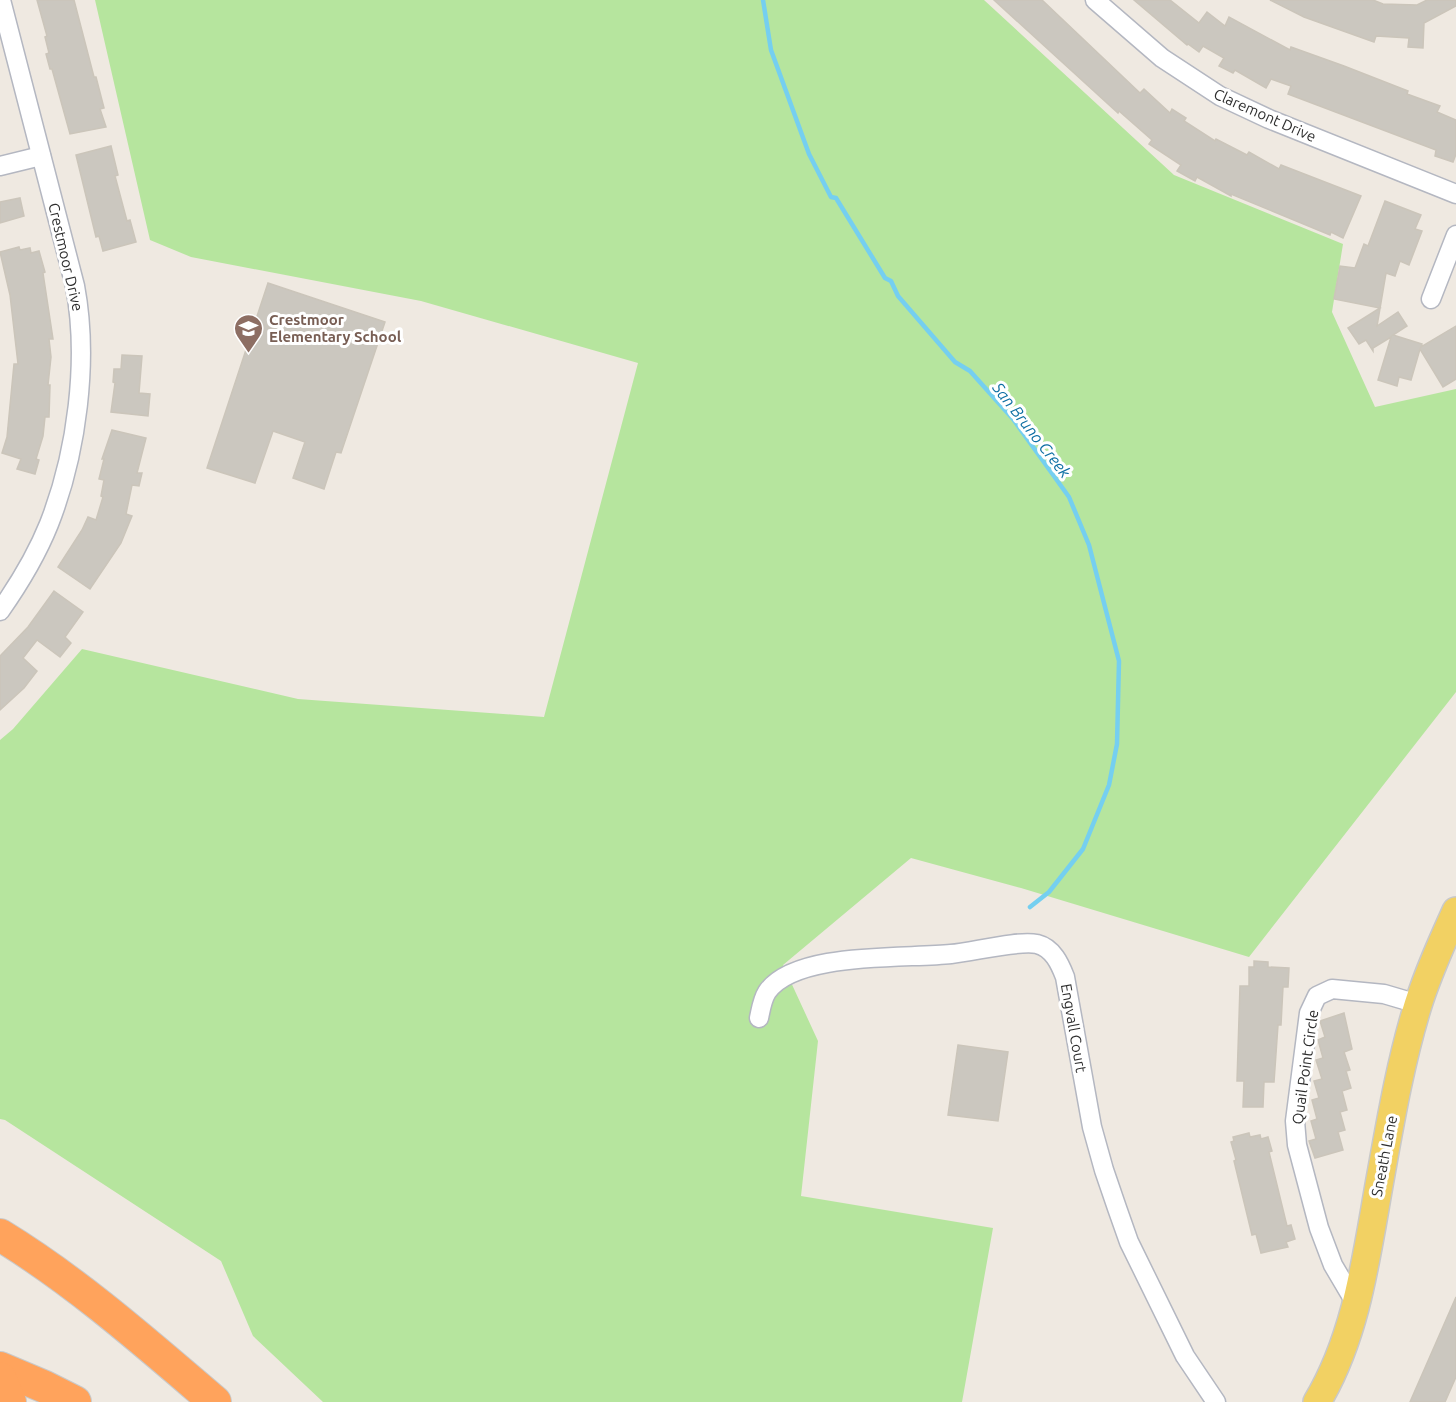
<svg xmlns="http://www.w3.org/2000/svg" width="1456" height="1402" font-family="Ubuntu,sans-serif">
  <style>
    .green { fill: #b6e59e }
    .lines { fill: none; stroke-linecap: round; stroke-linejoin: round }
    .stream { stroke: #75cff0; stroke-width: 4.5 }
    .building { fill: #cbc7bf; stroke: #cbc5ba; stroke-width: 1.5 }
    .street-casing { stroke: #b4b7c1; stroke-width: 21 }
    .primary-casing { stroke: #c9c9c9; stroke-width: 30 }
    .highway-casing { stroke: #c9c9c9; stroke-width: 34 }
    .street { stroke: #fff; stroke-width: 18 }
    .primary { stroke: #f2d163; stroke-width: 27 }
    .highway { stroke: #ffa35c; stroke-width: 32 }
    .labels { text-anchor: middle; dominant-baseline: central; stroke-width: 6; stroke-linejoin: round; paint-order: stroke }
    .street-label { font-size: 15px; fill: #2e2e2e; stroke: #fff }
    .education-label { font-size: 15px; font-weight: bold; fill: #785e54; stroke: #fff; text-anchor: start }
    .water-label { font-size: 16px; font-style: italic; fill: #0d6fa3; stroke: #fff }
  </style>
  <rect width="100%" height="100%" fill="#efe9e1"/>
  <!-- green -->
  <path class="green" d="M95 0H984L1174 175 1343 244 1332 312 1375 407 1456 389V692L1249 957 1021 888 911 858 783 965 818 1041 801 1196 993 1228 962 1402H323L253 1336 221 1261 5 1120 0 1119V740L13 729 82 649 298 699 544 717 638 363 421 301 191 257 150 240Z"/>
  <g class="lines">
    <!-- stream -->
    <path class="stream" d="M763 0 771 50 809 154 831 197 836 198 885 278 891 281 898 296 955 362 970 371 1013 419 1069 497 1089 545 1119 661 1117 744 1109 785 1083 849 1049 892 1030 907"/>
  </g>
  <!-- building -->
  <g class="building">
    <path d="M37 0H74L94 77H96L104 108 100 109 106 127 70 134 52 69H50L46 54 49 53 45 37 47 36Z"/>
    <path d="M994 0H1042L1140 93 1144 89 1170 113 1172 109 1186 118 1184 121 1215 141 1216 139 1247 155 1249 152 1279 169 1281 165 1361 196 1343 238 1331 232 1330 235 1231 194V196L1197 177 1195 181 1177 171 1181 165 1149 144 1152 140 1119 111 1118 113Z"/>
    <path d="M1134 0H1170L1199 23 1207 12 1225 26 1229 17 1290 50 1291 47 1344 66 1408 91 1407 94 1440 106 1437 112 1456 120V154L1453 162 1435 156 1436 150 1288 94 1291 86 1271 79 1266 88 1235 70 1233 73 1219 66 1224 58 1203 46 1199 52 1188 44 1187 45Z"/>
    <path d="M1270 0H1373L1383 4 1417 5 1427 0H1456V6L1424 23 1423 48 1408 47 1409 38 1376 36 1374 42 1304 17Z"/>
    <path d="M111 146 118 175 115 176 127 221 130 220 136 242 103 251 99 236 96 237 76 155Z"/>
    <path d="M20 198 24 216 0 223V202Z"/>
    <path d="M1385 201 1421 215 1415 229 1422 231 1409 265 1400 261 1395 276 1386 273 1377 326 1398 312 1407 326 1393 335 1422 344 1421 347 1456 326V379L1443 387 1420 349 1411 380 1399 377 1397 386 1378 380 1391 337 1373 348V351L1366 340 1359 344 1348 328 1380 308 1334 299 1340 266 1355 268 1364 244 1368 246Z"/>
    <path d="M19 247 20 250 30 248 31 253 39 251 45 272 43 273 53 339H49L51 357 48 385H50L49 417H45L43 436 36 459 39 460 35 474 17 469 21 459 2 453 7 437 14 364H18L10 295 0 252Z"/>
    <path d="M268 283 385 322 341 453 336 452 324 489 293 478 305 442 273 431 255 483 207 468Z"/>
    <path d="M122 355 142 356 139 393 150 394 148 416 111 412 115 383 113 382 114 369H121Z"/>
    <path d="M112 430 146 438 137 473H142L139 486 132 485 126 514 132 516 121 543 90 589 58 567 82 530 88 517 96 520 103 497 101 496 104 480 99 479 104 459H102Z"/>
    <path d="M54 591 83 612 65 637 71 643 60 657 37 640 23 658 37 671 24 688 0 710V656L28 627Z"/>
    <path d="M1254 961 1268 962V967L1289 968 1288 987H1283L1281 1025H1278L1274 1082H1264L1263 1107H1243L1244 1081H1237L1240 986H1249V967H1254Z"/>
    <path d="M1344 1013 1352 1049 1344 1052 1350 1070 1346 1071 1351 1088 1342 1091 1347 1110 1340 1112 1345 1130 1338 1132 1343 1150 1315 1158 1309 1141 1316 1139 1311 1121 1317 1119 1312 1100 1319 1098 1314 1081 1322 1079 1316 1060 1323 1058 1318 1040 1325 1037 1320 1021Z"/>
    <path d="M958 1045 1008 1052 998 1121 948 1115Z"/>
    <path d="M1249 1133 1250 1137 1260 1135 1261 1139 1268 1137 1272 1151 1269 1152 1287 1226 1291 1225 1295 1239 1286 1242 1288 1247 1261 1253 1256 1234 1252 1235 1234 1161 1236 1160 1231 1142 1234 1141 1233 1137Z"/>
    <path d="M1456 1297V1377L1445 1402H1410Z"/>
  </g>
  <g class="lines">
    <defs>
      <g id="street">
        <path d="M1095 0 1162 58 1220 96 1269 119 1456 194"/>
        <path d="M0 166 41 156"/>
        <path d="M1431 299 1456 235"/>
        <path d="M0 611C19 584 37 554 49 524 77 453 89 360 75 286L1 0"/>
        <path d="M759 1018C761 1009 762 1000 767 992 795 951 906 959 951 954 973 952 1018 940 1037 944 1053 948 1060 964 1065 977L1092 1127 1104 1170 1117 1208 1129 1242 1185 1356 1216 1402"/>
        <path d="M1356 1304 1333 1265 1319 1228 1297 1145 1295 1121 1309 1013 1317 996 1332 989 1384 994 1418 1004"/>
      </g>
      <path id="primary" d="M1317 1402C1358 1334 1367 1251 1381 1174 1391 1118 1401 1060 1418 1005 1428 973 1442 942 1456 911"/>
      <g id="highway">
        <path d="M0 1235C77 1282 146 1343 215 1402"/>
        <path d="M0 1368 45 1387 75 1402"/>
        <path d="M0 1378 10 1402"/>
      </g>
    </defs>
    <!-- street casing -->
    <use href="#street" class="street-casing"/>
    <!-- primary casing -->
    <use href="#primary" class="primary-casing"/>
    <!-- highway casing -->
    <use href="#highway" class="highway-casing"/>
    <!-- street -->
    <use href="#street" class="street"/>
    <!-- primary -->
    <use href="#primary" class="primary"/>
    <!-- highway -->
    <use href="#highway" class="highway"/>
  </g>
  <!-- icons -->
  <defs>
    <symbol id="school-pin" viewBox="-11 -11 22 30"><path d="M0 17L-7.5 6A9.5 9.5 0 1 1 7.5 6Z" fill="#8d6e63" stroke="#fff"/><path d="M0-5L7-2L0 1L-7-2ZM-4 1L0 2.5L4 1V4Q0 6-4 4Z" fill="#fff"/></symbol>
  </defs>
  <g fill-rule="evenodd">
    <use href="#school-pin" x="232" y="312" width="33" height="45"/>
  </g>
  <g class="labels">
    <!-- street labels -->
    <g class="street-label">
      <text transform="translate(1265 115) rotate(24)">Claremont Drive</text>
      <text transform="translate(66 257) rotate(77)">Crestmoor Drive</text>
      <text transform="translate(1074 1028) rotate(80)">Engvall Court</text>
      <text transform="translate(1305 1067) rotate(-82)">Quail Point Circle</text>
      <text transform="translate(1384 1156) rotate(-79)">Sneath Lane</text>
    </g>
    <!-- education labels -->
    <g class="education-label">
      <text x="269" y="319">Crestmoor<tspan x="269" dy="17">Elementary School</tspan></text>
    </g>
    <!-- water labels -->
    <g class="water-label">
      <text transform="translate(1032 430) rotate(52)">San Bruno Creek</text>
    </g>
  </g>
</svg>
